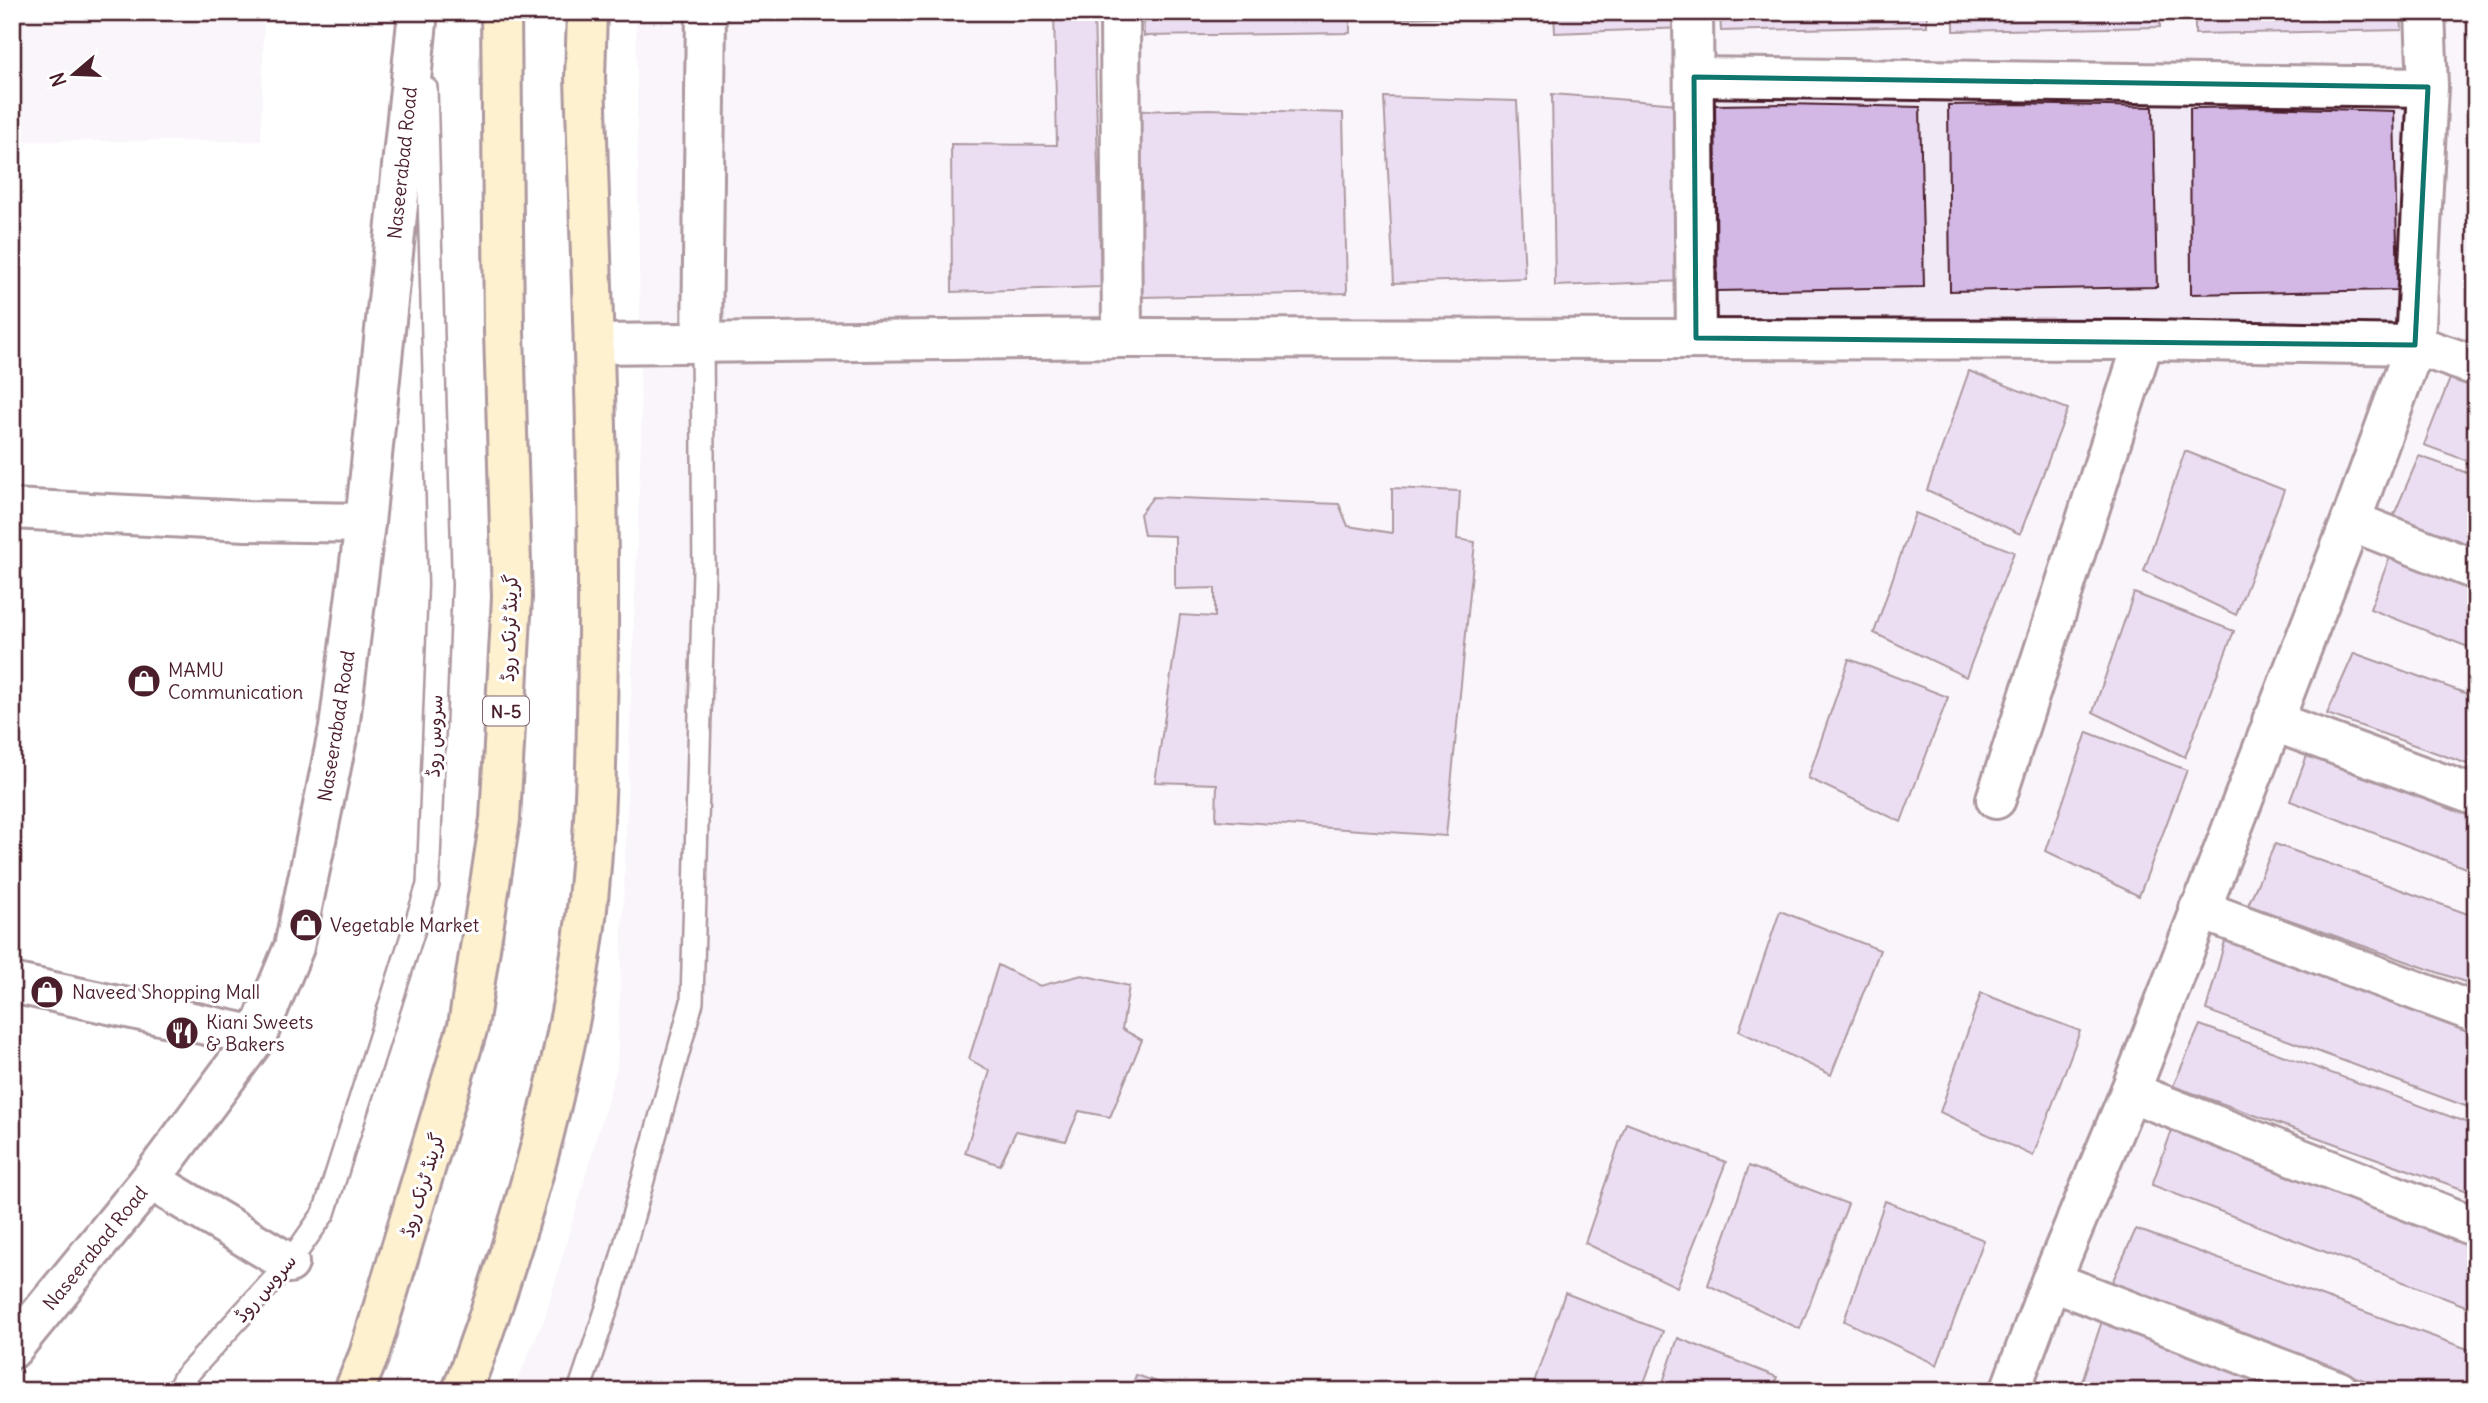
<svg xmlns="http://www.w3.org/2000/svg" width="2488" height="1403" font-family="Delius,'Playpen Sans Arabic',sans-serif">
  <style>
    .built { fill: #f2e9f7 }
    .building { fill: #d3b7e5; stroke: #4a1f2b; stroke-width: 2 }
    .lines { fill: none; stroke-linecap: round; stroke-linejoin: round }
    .service-casing { stroke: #4a1f2b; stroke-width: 26 }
    .minor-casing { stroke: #4a1f2b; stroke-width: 44 }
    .trunk-casing { stroke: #4a1f2b; stroke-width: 44 }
    .service { stroke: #fff; stroke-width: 21 }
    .minor { stroke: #fff; stroke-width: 38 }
    .trunk { stroke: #fadf96; stroke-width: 38 }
    .marked { fill: none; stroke: #0f766e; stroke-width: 5; stroke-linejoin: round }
    .labels { text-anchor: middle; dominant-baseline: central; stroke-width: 6; stroke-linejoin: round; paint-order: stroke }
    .shield { fill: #fff; stroke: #80626b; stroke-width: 2 }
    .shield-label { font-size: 18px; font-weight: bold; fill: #4a1f2b }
    .street-label { font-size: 19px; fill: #4a1f2b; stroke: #fff }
    .poi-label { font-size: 19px; fill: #4a1f2b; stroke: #fff; text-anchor: start }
  </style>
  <rect width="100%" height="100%" fill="#fff"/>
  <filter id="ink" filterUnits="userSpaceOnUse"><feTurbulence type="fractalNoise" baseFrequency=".0143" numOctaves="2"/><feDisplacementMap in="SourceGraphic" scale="14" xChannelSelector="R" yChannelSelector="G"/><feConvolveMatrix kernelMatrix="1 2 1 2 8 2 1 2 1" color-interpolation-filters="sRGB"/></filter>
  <g filter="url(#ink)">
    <!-- built -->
    <g class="built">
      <path d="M12 12H264L261 141H12Z"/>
      <path d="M636 12H2476V1391H512L544 1320 617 1067 641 438Z"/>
    </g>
    <!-- building -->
    <g class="building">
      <path d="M1054 12H1094L1101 287 952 292 951 144 1057 145Z"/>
      <path d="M1143 12H1350V33L1144 36Z"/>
      <path d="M1386 12H1517V13L1387 19Z"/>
      <path d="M1554 12H1685V28L1555 33Z"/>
      <path d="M1720 12H1927V26L1721 31Z"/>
      <path d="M1954 12H2160V27L1954 31Z"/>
      <path d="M2195 12H2401L2402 30 2195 34Z"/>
      <path d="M1552 94 1678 104 1685 281 1555 286Z"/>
      <path d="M1384 97 1517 101 1525 278 1394 283Z"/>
      <path d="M1785 104 1920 107 1924 287 1717 291 1715 105Z"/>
      <path d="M2018 104 2153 107 2157 287 1950 291 1948 105Z"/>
      <path d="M2259 107 2394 111 2398 290 2191 294 2190 108Z"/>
      <path d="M1208 109 1343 113 1347 293 1140 297 1138 111Z"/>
      <path d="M1969 371 2068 409 2020 534 1927 490Z"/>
      <path d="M2451 376 2476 385V464L2424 445Z"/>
      <path d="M2185 451 2284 490 2236 615 2144 571Z"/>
      <path d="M2419 456 2476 476V547L2393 517Z"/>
      <path d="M1392 488 1460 491 1457 539 1475 542 1446 836 1216 820 1217 784 1155 782 1180 615 1215 617V588L1175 589V536L1144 535 1140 514 1153 497 1339 504 1348 526 1392 533Z"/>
      <path d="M1915 513 2014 552 1966 677 1874 633Z"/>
      <path d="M2391 554 2476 585V650L2370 609Z"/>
      <path d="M2134 593 2234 631 2185 757 2093 712Z"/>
      <path d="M2354 653 2476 697V767L2327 714Z"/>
      <path d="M1849 659 1948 697 1901 822 1808 778Z"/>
      <path d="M2087 732 2187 770 2139 896 2046 851Z"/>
      <path d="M2311 745 2476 805V872L2290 801Z"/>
      <path d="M2275 844 2476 917V986L2248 905Z"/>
      <path d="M1780 911 1880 950 1831 1075 1739 1031Z"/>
      <path d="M2228 930 2476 1025V1110L2206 1010Z"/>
      <path d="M998 965 1040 986 1082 975 1129 986 1122 1029 1142 1040 1110 1117 1079 1111 1066 1141 1016 1131 1000 1165 965 1153 990 1071 969 1059Z"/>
      <path d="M1981 993 2080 1031 2033 1156 1940 1112Z"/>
      <path d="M2200 1025 2476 1126V1194L2173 1086Z"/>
      <path d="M1626 1123 1726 1162 1677 1287 1585 1243Z"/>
      <path d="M2172 1130 2476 1248V1310L2152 1185Z"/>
      <path d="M1749 1166 1848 1204 1800 1329 1708 1285Z"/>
      <path d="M1885 1201 1984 1240 1937 1365 1844 1321Z"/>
      <path d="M2136 1229 2476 1352V1391H2395L2109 1289Z"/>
      <path d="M1565 1293 1663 1331 1641 1391H1531Z"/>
      <path d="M2103 1318 2295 1391H2100L2081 1384Z"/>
      <path d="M1678 1338 1777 1377 1772 1391H1660Z"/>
      <path d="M1136 1375 1184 1391H1130Z"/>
    </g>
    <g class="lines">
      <defs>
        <g id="service">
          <path d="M177 1391 184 1378 289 1263 324 1213 428 885 440 585 426 88"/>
          <path d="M579 1391 611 1296 692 1002 704 570 702 343"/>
        </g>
        <g id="minor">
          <path d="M1120 12 1122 338"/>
          <path d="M1693 12 1696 338"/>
          <path d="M1694 77 2428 87"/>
          <path d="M702 343 706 12"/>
          <path d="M594 344 1122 338 2144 340 2415 345 2476 366"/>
          <path d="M12 509 246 521 365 523"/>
          <path d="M2351 521 2476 570"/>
          <path d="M2272 721 2476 796"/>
          <path d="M1996 799 2144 340"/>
          <path d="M2199 909 2476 1013"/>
          <path d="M12 983 257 1036"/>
          <path d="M2130 1092 2476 1227"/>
          <path d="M150 1180 289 1263"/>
          <path d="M2051 1281 2339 1391"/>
          <path d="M12 1349 150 1180 257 1036 294 947 339 728 365 523 418 12"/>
          <path d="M2010 1391 2051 1281 2130 1092 2351 521 2415 345 2428 87 2425 12"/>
        </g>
        <g id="trunk">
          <path d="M354 1391 369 1355 468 1026 500 819 512 597 504 332 501 12"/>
          <path d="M462 1391C518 1241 564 1085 585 926 597 829 597 731 598 633 599 448 591 263 585 78L587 12"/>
        </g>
      </defs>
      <!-- service casing -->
      <use href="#service" class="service-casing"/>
      <!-- minor casing -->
      <use href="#minor" class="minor-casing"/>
      <!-- trunk casing -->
      <use href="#trunk" class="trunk-casing"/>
      <!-- service -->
      <use href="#service" class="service"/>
      <!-- minor -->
      <use href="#minor" class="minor"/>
      <!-- trunk -->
      <use href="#trunk" class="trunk"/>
    </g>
  </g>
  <!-- marked area -->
  <path d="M0 0H2488V1403H0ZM1694 77 2428 87 2415 345 1696 338Z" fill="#fff" fill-opacity=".55" fill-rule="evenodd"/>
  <path class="marked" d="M1694 77 2428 87 2415 345 1696 338Z"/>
  <!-- icons -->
  <defs>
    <symbol id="shop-disc" viewBox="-11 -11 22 22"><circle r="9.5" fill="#4a1f2b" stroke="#fff"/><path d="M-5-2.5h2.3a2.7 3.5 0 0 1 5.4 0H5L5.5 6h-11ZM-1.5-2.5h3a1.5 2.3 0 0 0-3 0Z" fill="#fff"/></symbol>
    <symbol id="restaurant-disc" viewBox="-11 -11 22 22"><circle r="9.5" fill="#4a1f2b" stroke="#fff"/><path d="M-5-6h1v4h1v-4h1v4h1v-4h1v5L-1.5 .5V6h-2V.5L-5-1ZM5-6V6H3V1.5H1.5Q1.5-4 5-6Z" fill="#fff"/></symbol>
  </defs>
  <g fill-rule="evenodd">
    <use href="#shop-disc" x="125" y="662" width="38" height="38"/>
    <use href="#shop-disc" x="287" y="906" width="38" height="38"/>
    <use href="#shop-disc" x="28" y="973" width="38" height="38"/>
    <use href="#restaurant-disc" x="163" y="1014" width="38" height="38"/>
  </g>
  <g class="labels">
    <!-- shield labels -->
    <rect class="shield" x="483" y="696.5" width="46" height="29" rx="5"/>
    <g class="shield-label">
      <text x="506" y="711">N-5</text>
    </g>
    <!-- street labels -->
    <g class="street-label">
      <text transform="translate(402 163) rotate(-84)">Naseerabad Road</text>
      <text transform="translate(509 628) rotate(-88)">گرینڈ ٹرنک روڈ</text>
      <text transform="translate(336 726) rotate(-81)">Naseerabad Road</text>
      <text transform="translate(434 736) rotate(-88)">سروس روڈ</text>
      <text transform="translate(422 1185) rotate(-73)">گرینڈ ٹرنک روڈ</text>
      <text transform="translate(95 1248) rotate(-51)">Naseerabad Road</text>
      <text transform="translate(265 1288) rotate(-49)">سروس روڈ</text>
    </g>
    <!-- poi labels -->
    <g class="poi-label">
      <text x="168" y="670">MAMU<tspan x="168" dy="22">Communication</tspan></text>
      <text x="330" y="925">Vegetable Market</text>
      <text x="72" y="992">Naveed Shopping Mall</text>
      <text x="206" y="1022">Kiani Sweets<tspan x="206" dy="22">&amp; Bakers</tspan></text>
    </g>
  </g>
  <!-- margin -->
  <rect width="2488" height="1403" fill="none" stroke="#fff" stroke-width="42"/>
  <rect x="21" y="21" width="2446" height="1361" fill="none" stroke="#4a1f2b" stroke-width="2.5" filter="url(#ink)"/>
  <!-- north arrow -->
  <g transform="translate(74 74) rotate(251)" stroke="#ffffff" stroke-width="5" paint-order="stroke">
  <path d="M0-5L12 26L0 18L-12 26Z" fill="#4a1f2b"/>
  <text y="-10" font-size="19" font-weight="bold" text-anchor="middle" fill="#4a1f2b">N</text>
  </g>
</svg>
